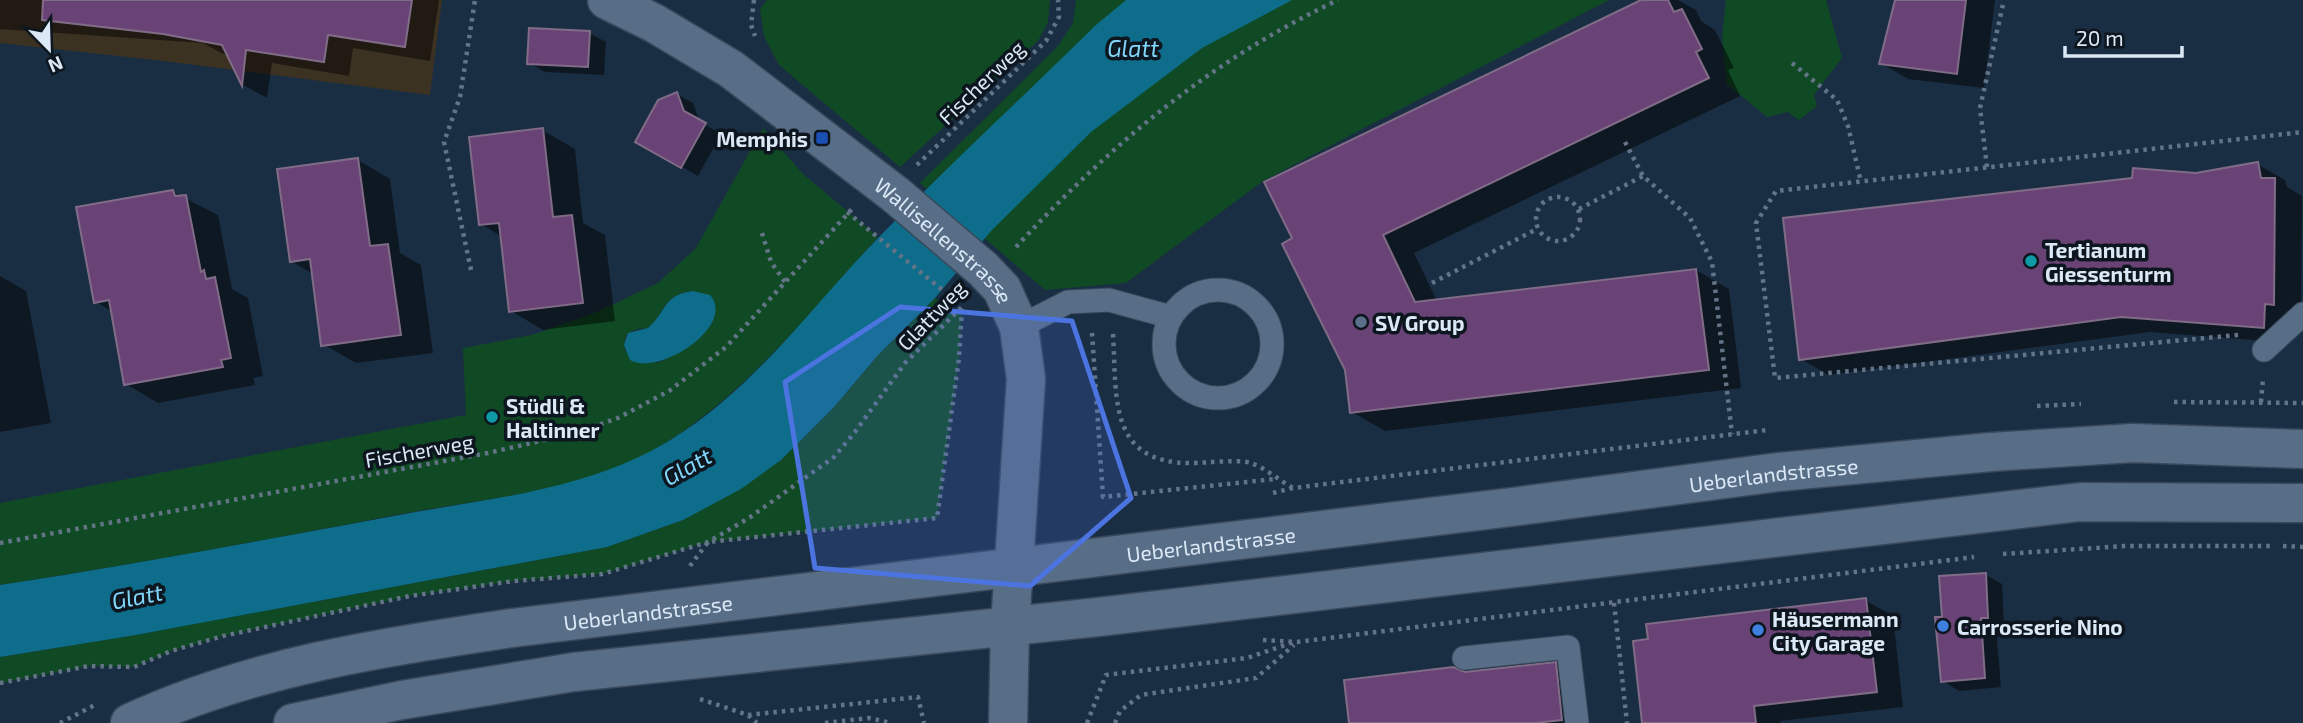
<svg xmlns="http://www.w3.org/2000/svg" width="2303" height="723" font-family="'Exo 2',sans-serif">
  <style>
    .commercial { fill: #3c3222 }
    .green { fill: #104a24; fill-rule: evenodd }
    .water { fill: #0e6d8b }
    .shadow { fill: #0007 }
    .building { fill: #694376; stroke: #806c87; stroke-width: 2 }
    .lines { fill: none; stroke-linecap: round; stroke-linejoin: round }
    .service-casing { stroke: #38485a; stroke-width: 25 }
    .minor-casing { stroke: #38485a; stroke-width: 41 }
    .tertiary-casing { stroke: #38485a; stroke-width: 41 }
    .secondary-casing { stroke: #38485a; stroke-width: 41 }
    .path { stroke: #637487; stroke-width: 4.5; stroke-dasharray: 3.5 5; stroke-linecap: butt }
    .service { stroke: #586e87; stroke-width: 23 }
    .minor { stroke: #586e87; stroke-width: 38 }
    .tertiary { stroke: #586e87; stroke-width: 38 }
    .secondary { stroke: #586e87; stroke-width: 38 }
    .marked { fill: #4c74e0; fill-opacity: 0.2; stroke: #4c74e0; stroke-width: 5; stroke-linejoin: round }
    .transit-dot { fill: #1a4fb4; stroke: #0d151f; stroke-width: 2.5 }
    .culture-dot { fill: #0f9aa8; stroke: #0d151f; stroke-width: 2.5 }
    .service-dot { fill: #5c6f8a; stroke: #0d151f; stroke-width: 2.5 }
    .shop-dot { fill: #3f7fe0; stroke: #0d151f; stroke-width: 2.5 }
    .labels { text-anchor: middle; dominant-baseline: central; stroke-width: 7; stroke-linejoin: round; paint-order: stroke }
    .street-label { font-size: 21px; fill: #dbe8f6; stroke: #0d151f }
    .poi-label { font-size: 21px; font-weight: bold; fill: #dbe8f6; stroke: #0d151f; text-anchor: start }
    .water-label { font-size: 23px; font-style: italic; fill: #80d7fa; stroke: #0d151f }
  </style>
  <rect width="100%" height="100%" fill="#1a2e43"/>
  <!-- commercial -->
  <path class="commercial" d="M0 0H442L430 95 164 61 0 43Z"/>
  <!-- green -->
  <g class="green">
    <path d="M767 0H1050L1048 22 1038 41 900 167 779 65 764 36 760 9Z"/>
    <path d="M1076 0H1609L1263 181 1126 283 1045 290 920 183 1058 46 1073 23Z"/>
    <path d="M1726 0H1826L1842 58 1814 95 1817 106 1799 120 1788 112 1767 117 1727 84 1722 38Z"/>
    <path d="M763 128 803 174 878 237C814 308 754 384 675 437 593 492 490 497 396 515 264 540 133 565 0 585V503L466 415 463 348 532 335 597 312 658 283 696 248ZM693 291 715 303C718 334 681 353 657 363L626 352 624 345 626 335 637 329 648 328C667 312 661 295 693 291Z"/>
    <path d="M935 298 955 314 962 308 959 358 937 518 708 542 602 574 514 581 410 596 223 636 171 651 134 667 89 666 0 683V657L136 635 607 547 683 520 781 460 834 407 878 355Z"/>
  </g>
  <!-- water -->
  <g class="water">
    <path d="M1126 0H1292L1202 48 1091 132 992 230 935 298 878 355 834 407 781 460 741 489 683 520 607 547 136 635 0 657V585C132 565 263 540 394 516 489 498 588 491 672 439 755 388 812 306 879 237 949 165 1024 96 1096 25Z"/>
    <path d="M693 291 710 295C737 325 660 377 630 360L624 345 628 333 648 328C667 312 662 295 693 291Z"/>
  </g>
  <!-- shadow -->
  <g class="shadow">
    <path d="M0 0H439L430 61 353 48 349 76 272 63 267 98 243 85 228 55 221 53 203 43 0 29Z"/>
    <path d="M1645 0H1678L1696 10 1701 21 1715 30 1734 68 1728 70 1740 96 1414 253 1437 301 1696 270 1729 289 1741 388 1385 431 1352 412 1347 369 1284 245Z"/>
    <path d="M1897 0H1995L1984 88 1908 79 1881 63Z"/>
    <path d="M589 33 606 42 604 75 545 72 529 63Z"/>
    <path d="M677 94 693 103 700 122 721 134 698 176 637 141Z"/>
    <path d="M542 130 575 149 583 223 605 235 615 321 543 330 511 311 502 237 481 224Z"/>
    <path d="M358 160 390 179 400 253 421 265 433 353 356 363 323 344 313 274 291 261Z"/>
    <path d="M2257 164 2285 180 2287 187 2302 196 2301 320 2292 319 2291 343 2150 332 1828 375 1801 359 2196 175Z"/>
    <path d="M173 192 218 215 232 289 248 298 263 376 253 378 255 385 158 403 126 384 113 312 96 302Z"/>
    <path d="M0 276 26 291 51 423 0 432Z"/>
    <path d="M1986 575 2002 584 2004 626 1996 627 2001 687 1959 691 1943 681V618Z"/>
    <path d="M1865 600 1893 616 1903 707 1780 721 1781 723H1644Z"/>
    <path d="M1555 664 1577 677 1583 723H1351L1465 674Z"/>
  </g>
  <!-- building -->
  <g class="building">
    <path d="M43 0H412L405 47 328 35 324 62 246 50 242 86 222 45 163 34 42 20Z"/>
    <path d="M1641 0H1668L1674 12 1682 9 1702 49 1696 52 1709 78 1383 235 1415 302 1696 269 1709 370 1350 413 1345 370 1282 244 1292 238 1264 182Z"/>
    <path d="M1895 0H1966L1957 74 1879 64Z"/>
    <path d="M529 28 590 31 588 67 527 64Z"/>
    <path d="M677 92 684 111 706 123 681 168 635 142 658 100Z"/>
    <path d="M543 128 553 217 572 215 583 303 509 312 499 223 479 225 469 137Z"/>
    <path d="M358 158 370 246 388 244 401 335 321 346 310 259 290 262 277 169Z"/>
    <path d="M2258 162 2261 178H2275L2274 305 2265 304 2264 328 2121 317 1799 360 1783 218 2132 178 2133 168 2196 173Z"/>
    <path d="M173 190 175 196 186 195 201 272 204 270 206 279 215 277 231 358 221 360 223 367 124 385 109 300 94 303 76 207Z"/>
    <path d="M1986 573 1988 618H1981L1985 678 1941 682 1935 617H1942L1939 576Z"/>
    <path d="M1866 598 1877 692 1754 706 1756 723H1642L1633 641 1648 639 1646 624Z"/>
    <path d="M1556 662 1562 720 1535 723H1349L1344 680 1453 667 1465 672Z"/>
  </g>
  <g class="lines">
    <defs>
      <g id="service">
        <circle cx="1218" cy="344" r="54"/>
        <path d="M1019 327 1068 302 1109 300 1171 317"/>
        <path d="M2264 350 2303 314"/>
        <path d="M1464 658 1568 647 1577 723"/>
      </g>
      <g id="minor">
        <path id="s1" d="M607 0 654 23 731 69 896 195 983 269 1002 289 1019 327 1026 379 1010 626"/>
      </g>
      <path id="tertiary" d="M1008 723 1010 626"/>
      <g id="secondary">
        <path id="s2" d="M130 723C251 667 382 647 512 628L1512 507 1778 472 1991 452 2133 443 2303 449"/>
        <path d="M293 723 402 700 574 672 1098 617 2080 502 2303 503"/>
      </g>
    </defs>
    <!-- service casing -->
    <use href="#service" class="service-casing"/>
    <!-- minor casing -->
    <use href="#minor" class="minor-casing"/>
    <!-- tertiary casing -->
    <use href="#tertiary" class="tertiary-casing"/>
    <!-- secondary casing -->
    <use href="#secondary" class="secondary-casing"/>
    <!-- path -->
    <g class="path">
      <path d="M754 0 751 25 755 36"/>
      <path d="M1792 63 1837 100 1848 126 1861 182"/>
      <path d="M1625 142 1643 176 1690 218 1712 262 1732 434"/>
      <path d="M917 165 1046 41 1059 17 1058 0"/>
      <path d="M1987 167 1980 108 2004 0"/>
      <circle cx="1558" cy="219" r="22"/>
      <path d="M1579 209 1643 176"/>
      <path d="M847 212 946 293"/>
      <path d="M762 233 771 262 785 282"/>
      <path d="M1016 247C1111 144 1211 60 1338 0"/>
      <path d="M471 270 444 142 460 97 475 0"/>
      <path d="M1432 283 1537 229"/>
      <path d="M1092 333 1103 497 1275 479"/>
      <path d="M1113 334C1117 396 1107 464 1192 463 1205 463 1240 459 1251 463 1265 468 1279 480 1293 488"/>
      <path d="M2238 335 1775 378 1756 223 1776 191 2303 132"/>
      <path d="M2174 402 2303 403"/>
      <path d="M2261 402 2263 379"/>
      <path d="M2037 406 2081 404"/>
      <path d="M1273 493 1293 488 1767 430"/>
      <path d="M0 543 488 453 575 433 618 418 669 391 726 347 852 209"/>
      <path d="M2283 546 2303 547"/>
      <path d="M2003 554 2125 546H2274"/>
      <path d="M690 566 708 542 937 518 959 358 962 309"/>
      <path d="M1614 603 1627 723"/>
      <path d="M1263 640 1297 642 1974 557"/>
      <path d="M0 683 89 666 134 667 171 651 223 636 410 596 514 581 602 574 708 542 749 518 834 457 855 432 905 363 963 306"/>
      <path d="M700 699 748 715 757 723"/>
      <path d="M748 715 918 697 924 723"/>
      <path d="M60 723 97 704"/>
      <path d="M825 723 869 718 891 723"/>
      <path d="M1087 723 1106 675 1247 658 1294 642"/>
      <path d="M1115 723 1120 711 1141 695 1256 678 1294 645"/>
    </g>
    <!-- service -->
    <use href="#service" class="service"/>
    <!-- minor -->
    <use href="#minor" class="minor"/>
    <!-- tertiary -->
    <use href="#tertiary" class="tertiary"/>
    <!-- secondary -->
    <use href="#secondary" class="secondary"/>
  </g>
  <!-- marked area -->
  <path class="marked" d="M900 307 1072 321 1131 498 1030 586 815 568 785 382Z"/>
  <!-- markers -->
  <rect class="transit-dot" x="815" y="131" width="14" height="14" rx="3.5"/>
  <g class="culture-dot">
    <circle cx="2031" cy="261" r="7"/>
    <circle cx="492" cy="417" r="7"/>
  </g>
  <circle class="service-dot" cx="1361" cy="322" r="7"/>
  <g class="shop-dot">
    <circle cx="1943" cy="626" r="7"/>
    <circle cx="1758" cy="630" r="7"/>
  </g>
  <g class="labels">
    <!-- street labels -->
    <g class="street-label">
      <text transform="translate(981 82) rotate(-44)">Fischerweg</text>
      <text stroke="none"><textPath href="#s1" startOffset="416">Wallisellenstrasse</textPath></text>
      <text transform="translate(931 315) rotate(-46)">Glattweg</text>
      <text transform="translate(419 450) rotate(-10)">Fischerweg</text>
      <text stroke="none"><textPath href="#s2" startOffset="1666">Ueberlandstrasse</textPath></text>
      <text stroke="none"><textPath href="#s2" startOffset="1099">Ueberlandstrasse</textPath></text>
      <text stroke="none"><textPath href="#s2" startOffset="532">Ueberlandstrasse</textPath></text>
    </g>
    <!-- poi labels -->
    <g class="poi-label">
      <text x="808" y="138" text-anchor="end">Memphis</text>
      <text x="2045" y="249">Tertianum<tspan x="2045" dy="24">Giessenturm</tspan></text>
      <text x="1375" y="322">SV Group</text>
      <text x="506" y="405">Stüdli &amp;<tspan x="506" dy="24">Haltinner</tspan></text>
      <text x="1772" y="618">Häusermann<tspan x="1772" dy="24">City Garage</tspan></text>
      <text x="1957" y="626">Carrosserie Nino</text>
    </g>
    <!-- water labels -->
    <g class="water-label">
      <text x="1133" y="48">Glatt</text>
      <text transform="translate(687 466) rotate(-29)">Glatt</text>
      <text transform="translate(137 596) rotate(-11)">Glatt</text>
    </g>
  </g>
  <!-- north arrow -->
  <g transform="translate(49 49) rotate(157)" stroke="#0d151f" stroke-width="5" paint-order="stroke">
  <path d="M0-5L12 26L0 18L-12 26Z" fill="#dbe8f6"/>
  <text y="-10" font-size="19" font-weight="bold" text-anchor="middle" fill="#dbe8f6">N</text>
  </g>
  <!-- scale -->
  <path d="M2065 46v10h117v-10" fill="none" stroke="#dbe8f6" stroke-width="3.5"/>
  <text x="2076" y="46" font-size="21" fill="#dbe8f6" stroke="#0d151f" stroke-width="5" paint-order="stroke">20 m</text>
</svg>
